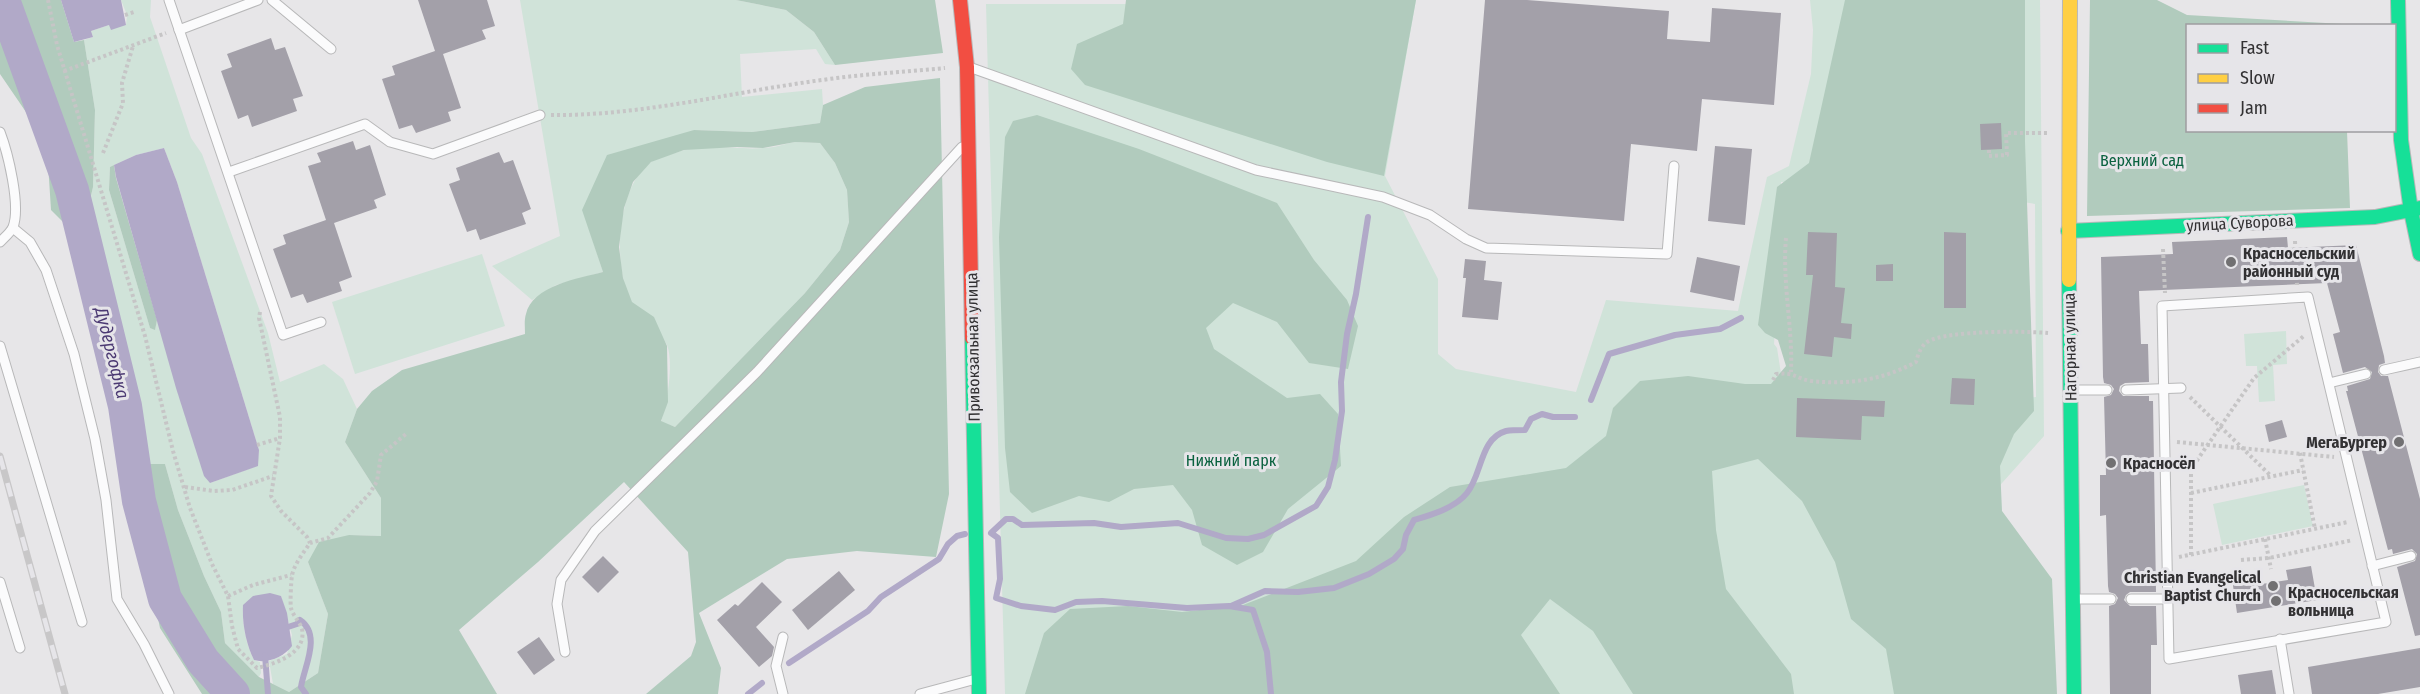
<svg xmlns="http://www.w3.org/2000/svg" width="2420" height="694" font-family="'Fira Sans Condensed',sans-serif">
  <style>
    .green { fill: #d0e3d9; fill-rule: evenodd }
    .forest { fill: #b1cbbd; fill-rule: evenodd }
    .water { fill: #b1a9c8 }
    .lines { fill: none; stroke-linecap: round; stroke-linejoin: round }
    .stream { stroke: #b1a9c8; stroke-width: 6 }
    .river { stroke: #b1a9c8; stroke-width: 34 }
    .building { fill: #a3a0a9 }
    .lane-casing { stroke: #b8b8b9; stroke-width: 11 }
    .fast-casing { stroke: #b8b8b9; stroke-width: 16 }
    .slow-casing { stroke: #b8b8b9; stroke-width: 16 }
    .jam-casing { stroke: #b8b8b9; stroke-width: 16 }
    .path { stroke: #c6c5c6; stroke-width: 4; stroke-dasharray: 3 3; stroke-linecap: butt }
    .lane { stroke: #fbfbfc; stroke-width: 9 }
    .fast { stroke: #16e098; stroke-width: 14 }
    .slow { stroke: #ffcf43; stroke-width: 14 }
    .jam { stroke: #f24e42; stroke-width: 14 }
    .rail-casing { stroke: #c8c7c8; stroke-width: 7 }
    .rail { stroke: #e6e5e9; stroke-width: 4.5; stroke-dasharray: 14; stroke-linecap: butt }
    .poi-dot { fill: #717072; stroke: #e6e5e9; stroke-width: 2 }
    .labels { text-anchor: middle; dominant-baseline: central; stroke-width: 6; stroke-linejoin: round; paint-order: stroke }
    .park-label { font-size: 16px; fill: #0b6240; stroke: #e6e5e9 }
    .street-label { font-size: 16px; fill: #323133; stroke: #e6e5e9 }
    .poi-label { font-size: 16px; font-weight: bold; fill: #323133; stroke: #e6e5e9; text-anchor: start }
    .water-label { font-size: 18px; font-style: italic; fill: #4c3a73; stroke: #e6e5e9 }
  </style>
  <rect width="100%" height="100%" fill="#e7e6e8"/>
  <!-- green -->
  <g class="green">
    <path d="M121 0H151L150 17 191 138 202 154 268 333 280 382 324 364 343 379 357 409 345 442 381 498V536L349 535 308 562 328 614 318 673 289 692 273 684 269 661 287 654 292 635 281 596 243 606C242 624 246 644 254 660L260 662 261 673 259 677 225 643 221 612 204 576 178 510 165 464H149L140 437 137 408 114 305 104 282 89 205 93 187 95 110 84 40 93 37 91 31 109 25H126L127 15ZM164 148 177 182 259 450 257 466 210 483 157 320 155 329 150 328 109 190 110 167 136 155Z"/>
    <path d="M520 0H736L786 10 814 32 835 65 825 64 816 49 740 54 742 97 822 89 823 105 820 123 752 132 694 130 583 210 603 272 556 285 532 300 492 266 560 236Z"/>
    <path d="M1155 0H1416L1385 176 1438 279V354L1456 369 1576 392 1606 300 1738 311 1767 177 1789 166 1811 74 1813 30 1810 0H2040L2044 436 1994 492 2035 694H1005L986 4H1149ZM1807 181 1952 190 2035 204 2036 397 1910 410 1785 399 1777 348 1774 344 1780 257 1781 182Z"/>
    <path d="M795 142 820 143 835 163 847 190 849 222 840 250 805 293 675 427 661 422C667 405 674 362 667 345 659 329 641 318 632 303 612 268 616 187 651 162 659 157 672 154 681 151 707 143 737 150 763 148 774 148 784 144 795 142Z"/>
    <path d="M482 254 505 326 355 374 332 302Z"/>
    <path d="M2286 331 2287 364 2273 365 2275 401 2259 402 2257 366H2246L2244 334Z"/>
    <path d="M2304 485 2313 526 2222 545 2213 504Z"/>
  </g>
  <!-- forest -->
  <g class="forest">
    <path d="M0 0H61L74 42 84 40 95 110 93 187 85 221 73 232 51 210 48 163 28 115 0 74Z"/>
    <path d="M736 0H935L943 53 835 65 814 32 786 10Z"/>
    <path d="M1126 0H1416L1384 176 1327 162 1085 85 1071 69 1077 44 1123 24Z"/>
    <path d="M1845 0H2025V142L2034 411 2014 434 2000 466 2002 511 2052 579 2057 694H1894L1886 649 1851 619 1835 562 1802 501 1758 459 1712 471 1716 530 1726 589 1791 674 1794 694H1633L1593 631 1550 599 1521 635 1560 694H1025L1044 633 1070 609 1128 606 1182 612 1243 605 1356 561 1404 517 1450 487 1566 468 1606 436 1613 408 1640 381 1688 376 1745 384H1771L1786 366 1778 340 1765 333 1758 325 1777 187 1809 163Z"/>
    <path d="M2090 0H2157L2187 15 2343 24V26H2188V130L2347 131 2350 208 2087 216Z"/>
    <path d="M940 78 949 494 936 557 857 551 787 559 699 613 721 668 718 694H646L691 656 696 642 688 552 624 482 538 562 459 630 497 694H202L160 628 127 473 149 464H165L178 510 204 576 221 612 225 643 259 677 289 692 318 673 328 614 308 562 319 542 349 535 381 536V498L345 442 357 409 372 391 402 370 525 334C525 327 524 320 526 314 532 286 579 278 603 272L582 210 607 155 694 130 752 132 820 123 823 105 865 87ZM795 142 820 143 835 163 847 190 849 222 840 250 805 293 675 427 661 421 668 402 667 346 654 317 632 302 623 278 619 247 624 208 633 182 651 162 684 150 737 147 763 148Z"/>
    <path d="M1037 115 1139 149 1277 203 1314 260 1347 300 1358 326 1348 369 1309 363 1277 322 1233 303 1206 328 1214 349 1287 398 1320 394 1338 414 1341 466 1288 509 1263 552 1237 565 1202 545 1192 510 1173 485 1134 489 1109 502 1079 496 1032 513 1010 492 1005 448 999 237 1005 137 1013 121Z"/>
    <path d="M114 165 116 178 157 320 155 330 150 328 109 190 110 167Z"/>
  </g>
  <!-- water -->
  <g class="water">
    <path d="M61 0H121L126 25 111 30 109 25 91 31 93 37 74 42Z"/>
    <path d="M164 148 177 182 259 450 258 466 210 483 204 476 176 388 116 177 114 165 136 155Z"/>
    <path d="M270 593 281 596 287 613 292 646C284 657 267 664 254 660 246 644 242 624 243 605L253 596Z"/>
  </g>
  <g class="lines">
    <!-- stream -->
    <g class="stream">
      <path d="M1591 400 1609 354 1675 335 1720 329 1741 318"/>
      <path d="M1231 606 1265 591 1298 592 1334 588 1369 574 1394 559 1403 549 1406 535 1414 520C1431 515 1455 508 1467 493 1482 475 1480 438 1506 431 1511 430 1519 430 1525 430L1531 419 1542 414 1553 417H1575"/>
      <path d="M288 627 297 624 300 620C322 635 304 667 301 687L306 694"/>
      <path d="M265 655 268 694"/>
      <path d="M789 663 868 611 881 597 939 559 948 544 957 536 965 534"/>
      <path d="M748 694 762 683"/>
      <path d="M1271 694 1267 652 1253 610 1229 606 1187 608 1102 601 1076 602 1055 610 1021 606 996 598 1000 579 998 538 991 533 1006 519H1013L1022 525 1094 523 1121 527 1178 523 1226 538 1248 539 1264 535 1316 506 1328 487 1335 460 1342 411 1341 382 1347 334 1356 294 1368 217"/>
    </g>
    <!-- river -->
    <path class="river" d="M3 0 72 190 125 406 139 501 165 599 203 661 233 694"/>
  </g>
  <!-- building -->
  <g class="building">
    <path d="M418 0H487L495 26 482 30 486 39 443 54 461 108 448 112 451 121 416 133 412 125 399 129 382 79 395 75 392 66 435 51Z"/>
    <path d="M1485 0H1527L1669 11 1667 39 1710 42 1712 8 1781 13 1774 105 1702 99 1697 151 1631 144 1624 221 1468 209Z"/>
    <path d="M271 38 275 50 285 47 303 96 293 99 297 111 252 127 248 115 238 119 221 71 232 67 227 54Z"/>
    <path d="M2001 123 2002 149 1981 150 1980 124Z"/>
    <path d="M353 141 356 150 370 145 386 195 374 200 377 208 334 223 352 277 339 282 342 291 307 303 303 294 291 298 273 249 286 244 283 235 326 220 308 166 321 162 317 153Z"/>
    <path d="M1715 146 1752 149 1745 225 1708 221Z"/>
    <path d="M499 152 504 163 513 160 531 209 522 213 526 224 480 240 476 229 467 232 449 184 460 180 456 168Z"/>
    <path d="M1808 232 1837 233 1835 287 1845 288 1841 323 1852 324 1851 339 1834 337 1832 357 1804 354 1813 275H1806Z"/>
    <path d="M1944 232 1966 233V308H1944Z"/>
    <path d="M2287 237 2288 248 2356 245 2384 356 2385 363 2379 365 2378 372 2381 376H2388L2420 499V635L2415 636 2397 567 2415 561 2417 554 2412 549 2393 554 2392 549 2388 550 2346 391H2348L2347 386 2370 379 2372 372 2365 367 2343 373 2333 334 2340 332 2327 283 2139 291 2141 344H2148L2149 382 2125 383 2120 386 2119 391 2123 396H2149V401H2153L2156 592H2130L2126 595 2124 600 2130 606H2156L2157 645H2151V694H2110L2109 606 2115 604 2118 598 2115 594 2109 592 2108 586 2106 515 2100 516V475H2106L2104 397 2111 395 2114 389 2111 385 2104 383 2103 377 2101 257 2173 254 2172 242Z"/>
    <path d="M1697 257 1740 266 1734 301 1690 292Z"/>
    <path d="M1465 259 1486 261 1484 280 1502 282 1498 320 1462 317 1466 278H1463Z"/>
    <path d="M1893 264V281H1876V265Z"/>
    <path d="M1952 378 1975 379 1974 405 1950 404Z"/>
    <path d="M1797 398 1885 401 1884 417 1862 416 1861 440 1796 437Z"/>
    <path d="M2282 420 2287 437 2269 442 2265 425Z"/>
    <path d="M603 556 619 572 598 593 582 577Z"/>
    <path d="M2311 566 2317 600 2237 613 2232 579 2253 576 2255 585 2288 580 2286 570Z"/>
    <path d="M839 571 855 590 808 630 792 610Z"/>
    <path d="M762 582 782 602 756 627 774 647 772 656 759 667 717 620 735 604 738 606Z"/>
    <path d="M539 637 555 660 534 675 517 652Z"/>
    <path d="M2420 648V687L2378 694H2312L2308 667Z"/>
    <path d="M2272 670 2276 694H2241L2238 675Z"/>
  </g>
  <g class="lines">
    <defs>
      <g id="lane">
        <path d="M169 0 283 335 321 322"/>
        <path d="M272 0 331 49"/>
        <path d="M179 30 258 0"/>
        <path d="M969 67 1256 170 1383 197 1430 215 1466 239 1486 248 1667 254 1674 166"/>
        <path d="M0 132C8 153 21 206 13 227 11 232 4 238 0 242"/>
        <path d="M229 172 365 124 390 142 433 154 540 115"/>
        <path d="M13 228 30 242 46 270 74 354 95 439 106 500 117 599 144 644 169 694"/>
        <path d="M2308 297 2386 622 2169 659 2162 306Z"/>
        <path d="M0 346 82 622"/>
        <path d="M2384 370 2420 362"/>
        <path d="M2329 383 2366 374"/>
        <path d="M2073 390H2107"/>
        <path d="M2126 390 2181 388"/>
        <path d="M2372 566 2411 556"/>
        <path d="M0 582 20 648"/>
        <path d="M2075 599H2111"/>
        <path d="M2131 599H2168"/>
        <path d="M2280 639 2289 694"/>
        <path d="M565 652 557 604 561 580 595 531 757 372 962 147"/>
        <path d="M783 694 776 666 783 637"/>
        <path d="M920 694 976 679"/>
      </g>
      <g id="fast">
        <path d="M2398 0 2401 140 2411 211 2420 254"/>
        <path d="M2068 231 2375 217 2420 208"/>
        <path d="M2069 280 2074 694"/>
        <path d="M972 338 979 694"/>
      </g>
      <path id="slow" d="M2069 280 2070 0"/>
      <path id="jam" d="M960 0 967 67 972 338"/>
    </defs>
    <!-- lane casing -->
    <use href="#lane" class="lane-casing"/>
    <!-- fast casing -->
    <use href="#fast" class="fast-casing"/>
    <!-- slow casing -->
    <use href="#slow" class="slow-casing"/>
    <!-- jam casing -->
    <use href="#jam" class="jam-casing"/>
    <!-- path -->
    <g class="path">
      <path d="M48 0 57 45 145 336 173 451 190 508 212 564 228 596 232 626 238 649 257 668C274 664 307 654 302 629 300 622 293 616 291 608 290 605 291 580 292 576 293 566 304 552 310 543L328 538 370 493 377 481 381 455 406 434"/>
      <path d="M125 15 134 12"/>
      <path d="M64 71 166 33"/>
      <path d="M551 115C642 116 732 92 822 80 863 74 904 72 945 68"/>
      <path d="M1989 150V156L2007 155 2006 133H2047"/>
      <path d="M103 153 123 103 122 83 133 46"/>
      <path d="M1786 238C1782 283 1793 328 1791 372"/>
      <path d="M2295 241 2297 285"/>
      <path d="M2163 249 2165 293"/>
      <path d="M260 312 259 318 280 417V438L271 496 281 511 307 537 310 543"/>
      <path d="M1773 380 1776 374C1796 372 1794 378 1811 381 1848 385 1883 380 1916 362 1918 355 1920 347 1927 342 1947 330 2023 331 2048 333"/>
      <path d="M2190 397 2271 476"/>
      <path d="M2177 442 2334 457"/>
      <path d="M257 445 280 438"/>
      <path d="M2300 453 2315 529"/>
      <path d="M185 487 214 491 232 490 273 476"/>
      <path d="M2191 493 2303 470"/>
      <path d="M2265 539 2271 569"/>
      <path d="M2191 555V469L2254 378 2305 335"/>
      <path d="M2179 557 2348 522"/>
      <path d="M2241 560 2269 558 2353 540"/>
      <path d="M228 596 253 585 291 575"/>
    </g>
    <!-- lane -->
    <use href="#lane" class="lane"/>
    <!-- fast -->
    <use href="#fast" class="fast"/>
    <!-- slow -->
    <use href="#slow" class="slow"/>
    <!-- jam -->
    <use href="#jam" class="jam"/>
    <defs>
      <path id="rail" d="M0 456 65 694"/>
    </defs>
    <!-- rail casing -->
    <use href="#rail" class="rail-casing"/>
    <!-- rail -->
    <use href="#rail" class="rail"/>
  </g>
  <!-- markers -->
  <g class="poi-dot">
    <circle cx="2231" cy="262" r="6"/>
    <circle cx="2399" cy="442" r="6"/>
    <circle cx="2111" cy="463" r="6"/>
    <circle cx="2273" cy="586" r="6"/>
    <circle cx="2276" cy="601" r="6"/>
  </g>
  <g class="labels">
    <!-- park labels -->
    <g class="park-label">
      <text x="2142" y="160">Верхний сад</text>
      <text x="1231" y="460">Нижний парк</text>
    </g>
    <!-- street labels -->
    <g class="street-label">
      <text transform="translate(2240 223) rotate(-3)">улица Суворова</text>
      <text transform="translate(973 347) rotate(-91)">Привокзальная улица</text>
      <text transform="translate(2070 347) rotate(-91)">Нагорная улица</text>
    </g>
    <!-- poi labels -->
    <g class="poi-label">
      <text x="2243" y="253">Красносельский<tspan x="2243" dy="18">районный суд</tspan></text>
      <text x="2387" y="442" text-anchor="end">МегаБургер</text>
      <text x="2123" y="463">Красносёл</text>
      <text x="2261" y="577" text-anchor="end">Christian Evangelical<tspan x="2261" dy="18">Baptist Church</tspan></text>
      <text x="2288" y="592">Красносельская<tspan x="2288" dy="18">вольница</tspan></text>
    </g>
    <!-- water labels -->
    <g class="water-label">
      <text transform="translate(112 353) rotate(76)">Дудергофка</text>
    </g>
  </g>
  <!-- legend -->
  <rect x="2186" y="24" width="210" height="108" fill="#e6e5e9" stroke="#9e9da0" stroke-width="1.5"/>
  <rect x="2198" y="44" width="30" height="9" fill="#16e098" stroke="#9e9da0" stroke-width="1.5"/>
  <text x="2240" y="54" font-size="18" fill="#323133">Fast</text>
  <rect x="2198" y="74" width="30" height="9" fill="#ffcf43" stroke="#9e9da0" stroke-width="1.5"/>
  <text x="2240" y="84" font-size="18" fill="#323133">Slow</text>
  <rect x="2198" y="104" width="30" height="9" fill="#f24e42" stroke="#9e9da0" stroke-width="1.5"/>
  <text x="2240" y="114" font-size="18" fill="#323133">Jam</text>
</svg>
